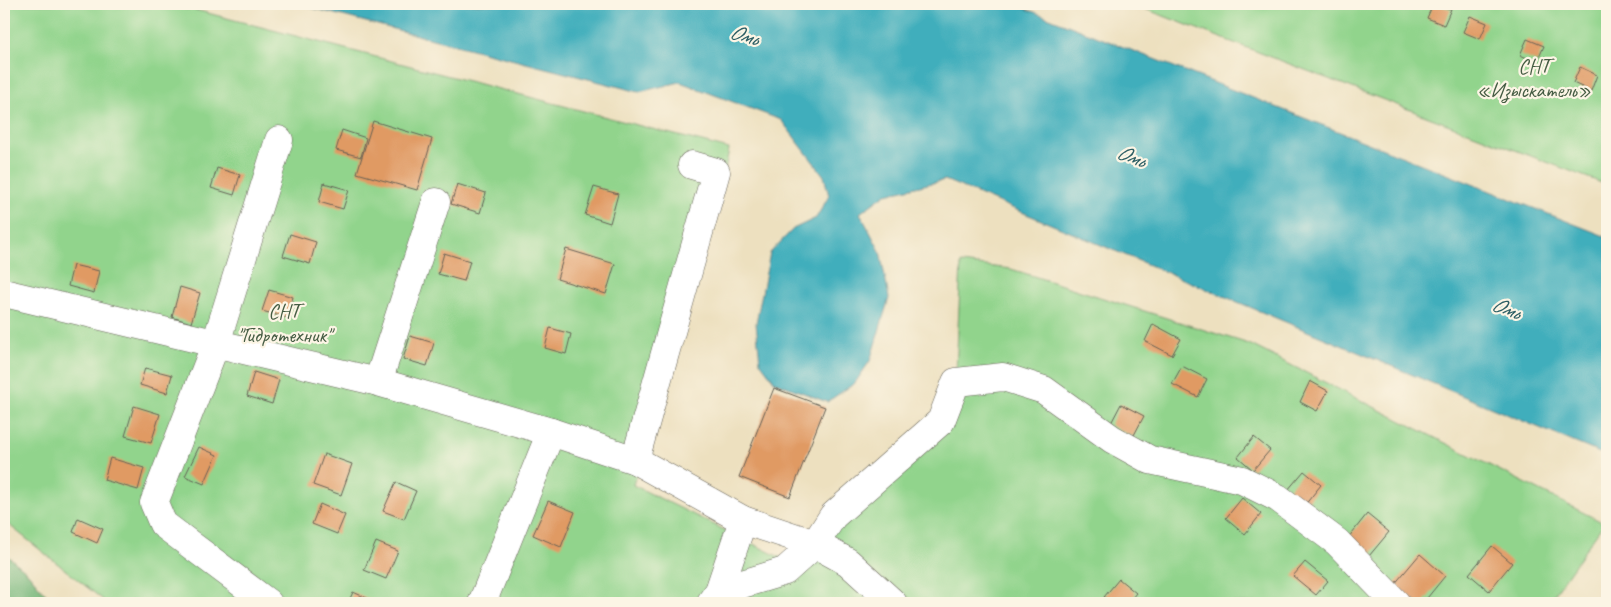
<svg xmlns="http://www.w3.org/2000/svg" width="1611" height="607" font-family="Caveat,sans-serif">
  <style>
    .green { fill: #91d48c; stroke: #567854 }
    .forest { fill: #74b678; stroke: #48694a }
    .water { fill: #3faebc; stroke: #2e656c }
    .building { fill: #e09a64 }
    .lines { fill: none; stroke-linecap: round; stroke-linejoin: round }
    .minor-casing { stroke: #656155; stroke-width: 29 }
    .minor { stroke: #fff; stroke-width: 28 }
    .labels { text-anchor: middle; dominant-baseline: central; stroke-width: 4.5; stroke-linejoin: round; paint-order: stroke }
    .park-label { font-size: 21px; fill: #455c43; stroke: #fcf5e5 }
    .water-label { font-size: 22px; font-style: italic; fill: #2c5e64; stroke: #fcf5e5 }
  </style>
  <rect width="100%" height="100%" fill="#fcf5e5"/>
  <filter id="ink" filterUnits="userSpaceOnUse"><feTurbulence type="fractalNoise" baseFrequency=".02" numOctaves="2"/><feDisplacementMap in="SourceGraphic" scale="10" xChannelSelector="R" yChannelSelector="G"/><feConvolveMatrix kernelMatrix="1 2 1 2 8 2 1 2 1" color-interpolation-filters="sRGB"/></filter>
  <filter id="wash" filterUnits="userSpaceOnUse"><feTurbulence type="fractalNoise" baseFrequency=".0096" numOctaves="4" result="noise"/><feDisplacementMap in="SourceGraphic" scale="20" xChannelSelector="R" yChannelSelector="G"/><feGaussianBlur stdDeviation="1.12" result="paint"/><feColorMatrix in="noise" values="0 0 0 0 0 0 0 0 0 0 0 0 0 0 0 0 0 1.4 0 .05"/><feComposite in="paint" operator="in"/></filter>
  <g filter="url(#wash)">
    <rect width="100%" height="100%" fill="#ede0bf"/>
    <!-- green -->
    <g class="green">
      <path d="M4 4H141L196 10 729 149 724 176 633 485 800 567 955 395 961 263 1011 269 1249 344 1604 523 1548 603H107L4 521Z"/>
      <path d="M1132 4H1607V185Z"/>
    </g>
    <!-- forest -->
    <path class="forest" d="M4 553 27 572 53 603H4Z"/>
    <!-- water -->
    <path class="water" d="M296 4H1014L1607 237V456L945 180 886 194 860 213 880 251 889 298 870 361 855 383 827 402 775 382 760 362 756 323 770 253 793 229 816 218 829 196 824 176 781 120 680 82 639 92Z"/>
    <g id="blocks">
      <!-- building -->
      <g class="building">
        <path d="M1433 4 1451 9 1444 25 1427 18Z"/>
        <path d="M1470 16 1487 23 1480 39 1463 32Z"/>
        <path d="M1527 39 1544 46 1537 62 1520 55Z"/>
        <path d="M1580 67 1597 75 1591 91 1573 83Z"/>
        <path d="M373 121 432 139 417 190 357 173Z"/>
        <path d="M342 130 366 138 361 157 336 150Z"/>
        <path d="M217 168 240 175 234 195 211 188Z"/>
        <path d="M324 183 349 190 343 209 319 202Z"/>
        <path d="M457 184 486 193 480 213 451 204Z"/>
        <path d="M594 187 618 194 610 223 585 215Z"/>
        <path d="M290 234 316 242 310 264 283 256Z"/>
        <path d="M566 249 615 264 606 294 557 279Z"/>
        <path d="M444 253 470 261 464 281 438 274Z"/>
        <path d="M73 265 99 271 94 293 68 286Z"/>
        <path d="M180 287 200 293 191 323 172 317Z"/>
        <path d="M269 290 293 297 287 318 262 311Z"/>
        <path d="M1153 324 1181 339 1172 355 1145 341Z"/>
        <path d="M550 328 571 334 566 354 545 348Z"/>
        <path d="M410 336 434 343 427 366 403 359Z"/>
        <path d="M1182 366 1207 379 1198 397 1172 384Z"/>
        <path d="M145 368 172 375 167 393 140 385Z"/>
        <path d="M254 372 279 380 272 404 247 396Z"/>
        <path d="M1310 381 1328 391 1317 411 1300 402Z"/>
        <path d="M774 388 825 407 790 497 739 477Z"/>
        <path d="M1121 404 1144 416 1133 437 1110 425Z"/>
        <path d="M134 406 160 414 151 443 125 436Z"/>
        <path d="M1254 437 1270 450 1253 470 1238 457Z"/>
        <path d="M199 447 217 455 204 484 185 476Z"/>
        <path d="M324 454 352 464 341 495 313 485Z"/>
        <path d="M110 458 144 468 138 490 104 480Z"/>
        <path d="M1304 471 1321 485 1304 506 1287 491Z"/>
        <path d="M396 482 416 491 404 519 383 511Z"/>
        <path d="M1242 498 1261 514 1245 534 1226 518Z"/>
        <path d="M548 501 575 512 561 547 533 535Z"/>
        <path d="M320 504 345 515 337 534 312 524Z"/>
        <path d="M1367 514 1389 532 1369 556 1348 538Z"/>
        <path d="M78 518 103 529 97 543 73 532Z"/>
        <path d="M376 542 398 551 386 579 364 570Z"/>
        <path d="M1492 546 1512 563 1489 591 1469 574Z"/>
        <path d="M1420 554 1445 576 1423 603H1414L1393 586Z"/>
        <path d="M1305 562 1328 581 1316 595 1293 576Z"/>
        <path d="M1119 579 1136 593 1128 603H1111L1104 597Z"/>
        <path d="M353 592 376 602 375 603H348Z"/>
      </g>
    </g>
  </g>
  <g filter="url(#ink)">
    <use href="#blocks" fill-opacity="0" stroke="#656155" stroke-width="1"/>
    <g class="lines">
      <defs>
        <g id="minor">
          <path d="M4 293 378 382 551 432 635 460 743 520 815 544 848 562 893 603"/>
          <path d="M378 382 436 202"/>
          <path d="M635 460 716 172 692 165"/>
          <path d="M719 591 785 571 815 544 833 516 941 421 956 382 1003 377 1044 390 1112 439 1150 460 1242 480 1278 498 1337 542 1396 603"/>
          <path d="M711 602 719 591 743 520"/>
          <path d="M268 603 163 524 154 503 216 343 279 140"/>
          <path d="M482 603 551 432"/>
        </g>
      </defs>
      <!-- minor casing -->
      <use href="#minor" class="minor-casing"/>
      <!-- minor -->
      <use href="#minor" class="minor"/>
    </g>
  </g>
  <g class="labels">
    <!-- park labels -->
    <g class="park-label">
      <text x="1534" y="66">СНТ<tspan x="1534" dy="24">«Изыскатель»</tspan></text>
      <text x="284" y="311">СНТ<tspan x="284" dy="24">"Гидротехник"</tspan></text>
    </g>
    <!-- water labels -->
    <g class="water-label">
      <text transform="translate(744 35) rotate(17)">Омь</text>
      <text transform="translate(1131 156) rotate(22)">Омь</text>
      <text transform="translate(1506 308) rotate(22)">Омь</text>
    </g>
  </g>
  <!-- margin -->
  <rect width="1611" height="607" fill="none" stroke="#fcf5e5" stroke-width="20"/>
</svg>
